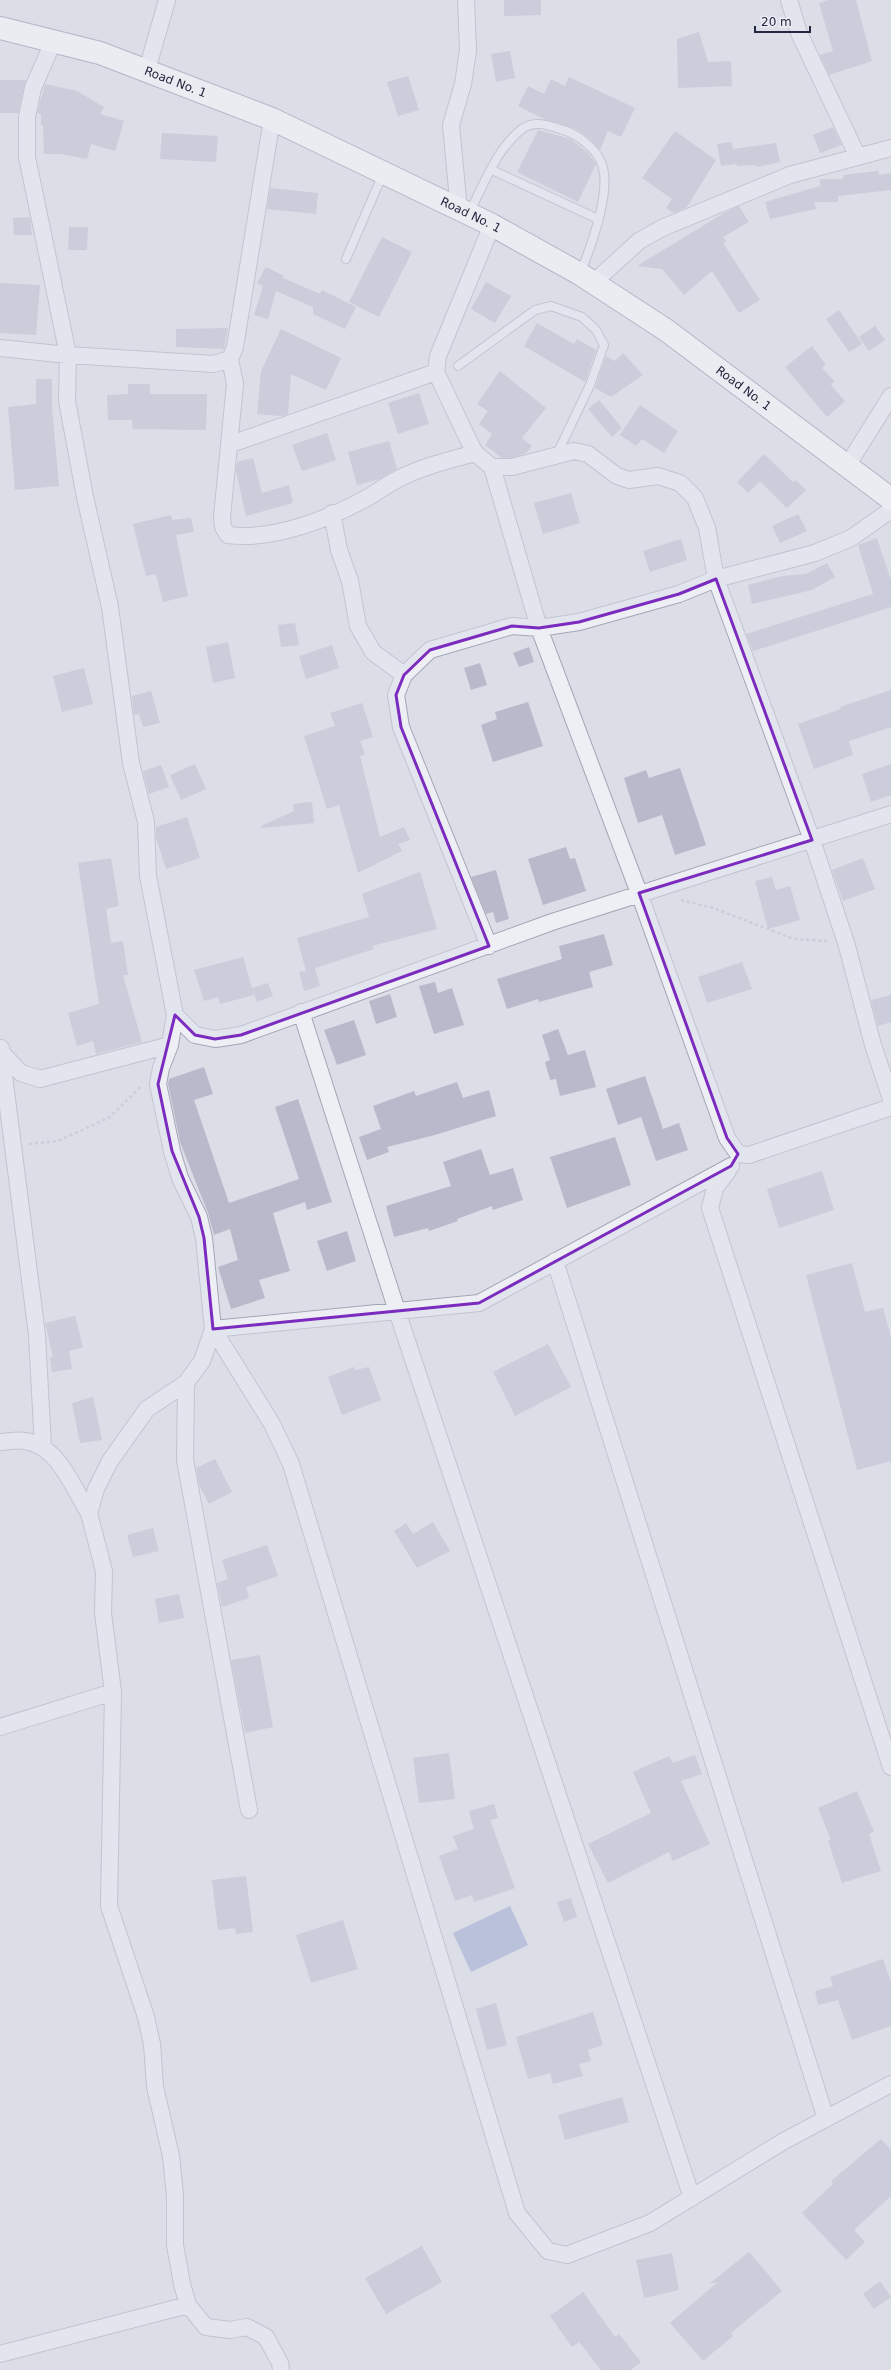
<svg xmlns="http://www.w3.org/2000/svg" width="891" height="2370" font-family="'DejaVu Sans',sans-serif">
<rect width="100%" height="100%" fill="#dbdde7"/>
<path fill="#929fcc" d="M510 1906 528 1945 471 1972 453 1933Z"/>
<path fill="#b8bacb" d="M504 0H541V15L504 16Z
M829 0H856L872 61 829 75 820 55 833 51 819 3Z
M699 32 708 62 731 61 732 86 678 88 677 39Z
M510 51 515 78 496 82 491 54Z
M408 76 419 110 398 116 387 82Z
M569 77 635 108 621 137 608 131 600 150 590 139 576 129 544 119 518 106 528 86 544 94 551 79 565 86Z
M0 80H26L18 113H0Z
M45 84 77 91 104 107 100 114 124 121 115 151 91 144 87 159 60 154H44L43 125H41V114L37 113Z
M833 127 842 145 820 153 813 135Z
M538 130 571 139 588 153 596 164 578 202 517 172Z
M675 131 716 160 687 207 674 213 666 208 672 199 642 178Z
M162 133 218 136 216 162 160 159Z
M732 142 733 149 776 143 780 162 757 167 756 165 737 166V164L721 166 717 144Z
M878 171 879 175 891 173V190L838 196V202H814L816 209 770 219 765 202 820 186V179H843V175Z
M270 188 318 193 316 214 267 209Z
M739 206 749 222 723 237 726 241 723 243 760 300 739 313 712 271 684 295 662 269 637 266 724 213Z
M30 217 32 235H14L13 218Z
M69 227H88L87 250H68Z
M382 237 412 252 379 317 349 302Z
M266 267 284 276 283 278 320 294 322 290 356 307 345 329 313 314V307L276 291 268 319 254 315 263 286 257 283Z
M486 282 511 296 495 323 471 309Z
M0 283 40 285 36 335 0 333Z
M839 310 862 344 849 352 826 319Z
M537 323 574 344 577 339 596 350 585 382 524 346Z
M875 326 885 340 869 351 859 337Z
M228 328 224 349 176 347V329Z
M281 329 341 358 326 390 291 374 288 414 281 416 257 414 261 371Z
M812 346 826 365 822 368 834 381 831 385 845 401 827 417 785 367Z
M623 353 643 375 611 397 595 388 606 356 615 361Z
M500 371 546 408 522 438 532 446 526 453 511 458H502L485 445 492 434 479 424 488 411 477 404Z
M36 379H52V407L59 486 15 490 8 407 36 404Z
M128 384H150V394H207L206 430 133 429 132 420H108L107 395 128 394Z
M419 393 429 424 398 434 388 403Z
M599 400 622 428 612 437 588 409Z
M640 405 678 431 664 453 642 439 636 446 620 435Z
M327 433 336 460 302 471 292 445Z
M389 441 397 469 380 479 357 485 348 452Z
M764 454 793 482 796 480 806 490 787 508 760 481 748 493 737 482Z
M253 458 262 493 289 485 293 503 246 516 236 472 237 462Z
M571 493 580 523 543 534 534 503Z
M798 514 807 531 780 543 772 526Z
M171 515 172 520 191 518 194 532 176 535 188 596 163 602 156 574 146 576 133 524Z
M877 538 891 580V607L753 651 746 634 873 594 858 545Z
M681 539 687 560 650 572 643 551Z
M827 563 835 577 812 590 752 604 748 585 782 576 806 574Z
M295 623 299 645 281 647 278 625Z
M228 642 235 678 213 683 206 647Z
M332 645 339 668 306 679 299 656Z
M529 647 534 662 519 667 513 653Z
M480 663 487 685 471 690 464 668Z
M84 668 93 704 62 712 53 676Z
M891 690V727L849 741 853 755 814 769 798 724 841 709 840 707Z
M151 691 160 723 143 727 139 714 134 715 132 696Z
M528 702 543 746 493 762 481 725 497 719 495 712Z
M362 703 373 737 360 741 365 754 360 756 380 837 404 827 410 840 398 844 402 851 358 873 339 805 327 809 304 736 335 726 330 713Z
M195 764 206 789 181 800 170 775Z
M891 764V795L871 802 862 774Z
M161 765 169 787 149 794 143 771Z
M680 768 706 845 675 855 662 815 638 823 624 778 646 770 649 778Z
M312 802 314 823 262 828 261 826 294 811 293 804Z
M187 817 200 858 166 869 156 838V827Z
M566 847 570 859 575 858 586 891 543 905 528 859Z
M111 858 119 906 106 909 111 943 123 941 128 975H123L142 1042 96 1054 93 1041 77 1046 68 1013 99 1004 78 863Z
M863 858 875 889 843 901 832 870Z
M496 870 509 919 496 923 493 912 486 914 471 877Z
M420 872 437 929 372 946 374 949 315 968 320 986 304 991 299 972 306 971 297 938 369 917 362 894Z
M772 877 776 890 790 886 800 920 768 929 755 881Z
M604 934 613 965 589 972 593 987 539 1002 538 999 507 1009 497 979 562 959 559 946Z
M243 957 254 995 220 1004 218 997 204 1001 194 970Z
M742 962 752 989 707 1003 698 977Z
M435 982 438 993 452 988 464 1025 434 1034 419 986Z
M268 983 273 996 257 1002 252 988Z
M390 994 397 1017 376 1024 369 1001Z
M891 995V1022L878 1026 871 1000Z
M354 1020 366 1055 337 1065 324 1030Z
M558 1029 568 1055 585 1050 596 1087 560 1096 556 1079 550 1080 545 1062 550 1060 542 1035Z
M204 1067 213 1094 194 1100 229 1203 299 1179 275 1107 298 1099 332 1202 307 1210 305 1202 273 1213 290 1271 259 1280 265 1298 231 1309 218 1267 238 1260 230 1229 214 1235 208 1213 180 1142 168 1084 169 1079Z
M645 1076 663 1129 679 1123 688 1150 656 1161 641 1117 618 1125 606 1089Z
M457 1082 463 1098 489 1090 496 1116 435 1135 387 1147 389 1152 367 1160 359 1137 381 1129 373 1106 414 1091 416 1096Z
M615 1137 631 1185 567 1208 550 1157Z
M481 1149 490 1175 513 1168 523 1200 493 1210 492 1206 457 1219 458 1221 429 1231 428 1228 394 1237 386 1206 451 1186 443 1162Z
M822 1171 834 1210 779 1228 767 1189Z
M347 1231 356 1261 327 1271 317 1241Z
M852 1263 865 1312 883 1308 891 1337V1461L857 1470 806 1275Z
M75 1316 83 1347 69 1351 72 1369 52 1372 50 1357H53L45 1323Z
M548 1344 571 1387 515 1416 493 1372Z
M354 1367 355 1370 369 1367 381 1400 342 1415 328 1377Z
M93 1397 102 1440 80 1443 72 1403Z
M215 1459 232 1492 209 1504 199 1485 196 1468Z
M433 1522 450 1551 417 1568 394 1531 406 1523 413 1534Z
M153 1528 159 1551 133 1557 127 1535Z
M267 1545 278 1576 246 1587 249 1598 222 1607 217 1583 228 1579 222 1560Z
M179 1594 184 1618 159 1623 155 1599Z
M260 1655 273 1727 245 1733 231 1660Z
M449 1753 455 1799 419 1803 413 1758Z
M695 1755 702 1774 681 1781 710 1844 673 1861 669 1852 608 1883 588 1844 651 1813 633 1772 669 1756 673 1763Z
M857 1791 874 1832 869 1834 881 1871 842 1883 828 1841 831 1840 818 1808Z
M494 1804 498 1818 490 1820 515 1888 474 1902 472 1895 455 1901 439 1856 458 1849 453 1836 474 1829 469 1811Z
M246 1876 253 1932 236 1934 235 1928 218 1930 212 1880Z
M571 1898 577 1917 564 1922 557 1902Z
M343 1920 358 1969 311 1983 296 1935Z
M883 1959 891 1982V2026L852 2040 838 2000 818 2005 815 1991 833 1986 830 1977Z
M496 2003 507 2045 487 2050 476 2009Z
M593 2012 603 2045 588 2050 591 2061 579 2064 583 2076 553 2084 550 2073 528 2079 516 2037Z
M622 2097 629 2122 565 2140 558 2115Z
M881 2139 891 2150V2196L854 2230 865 2242 846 2260 802 2213 833 2184 831 2181Z
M422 2246 442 2282 386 2314 365 2278Z
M749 2252 782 2291 731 2333 733 2336 703 2361 670 2323 718 2282 709 2284Z
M672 2253 679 2290 644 2298 636 2260Z
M880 2281 891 2297 874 2309 863 2294Z
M583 2292 615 2337 619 2334 641 2362 631 2370H601L579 2342 572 2347 550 2316Z"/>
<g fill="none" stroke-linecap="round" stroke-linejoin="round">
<defs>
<path id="lane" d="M492 170 598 219
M469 213C484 185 496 149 522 129 534 120 547 125 560 129 577 133 599 150 603 168 610 194 591 248 580 273
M346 259 383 174
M458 366 535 310 551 306 582 317 596 330 604 345 590 385 557 454"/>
<path id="street" d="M789 0 799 33 858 157
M53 42 33 88 27 117V157L68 355 67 401 85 497 110 607 131 763 146 822 148 876 175 1015 195 1035 215 1039 241 1035 552 922 891 814
M147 70 167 0
M459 210 451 125 463 84 468 50 466 0
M492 225 438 356 436 372 466 435 475 453 492 467H512L574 451 588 454 617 476 629 480 658 476 680 483 695 498 707 528 716 579 812 840 847 946 873 1045 891 1099
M593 283 639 241 662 228 790 175 891 148
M0 348 68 355 214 364 230 359 235 347 272 119
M230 359 235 384 222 517 223 527 228 535C274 541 332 518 372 495 381 489 390 483 400 478 424 466 450 460 475 453
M231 444 436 372
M847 466 891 396
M492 467 539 628 639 893 727 1138 738 1154
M332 513 339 550 350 581 358 626 373 652 404 675
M489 946 401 727 396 695 404 675 430 650 512 626 539 628 579 622 679 594 716 579 815 553 851 538 891 510
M301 1012 397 1311 692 2198
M175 1015 170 1045 161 1068 158 1084 172 1151 180 1178 199 1217 204 1238 213 1329 202 1361 186 1383 147 1409 110 1461 96 1489 89 1513 104 1571 103 1613 113 1692 109 1906 146 2017 152 2044 155 2087 171 2156 175 2195V2245L182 2284 188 2305 206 2327 230 2330 247 2327 266 2337 280 2363 281 2370
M1 1048V1052L21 1073 40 1079 170 1045
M1 1052 37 1335 43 1447
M738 1154 749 1155 891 1107
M731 1166 479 1303 213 1329 272 1424 291 1464 517 2213 548 2251 567 2255 650 2223 784 2141 891 2084
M728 1171 715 1188 710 1208 891 1767
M555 1261 826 2119
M186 1383 185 1460 249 1810
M0 1442C8 1442 17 1439 25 1441 58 1445 73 1488 89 1513
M0 1727 113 1692
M0 2354 188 2305"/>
<g id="highway">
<path id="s1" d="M0 28 100 53 272 119 492 225 580 274 666 330 891 499"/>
</g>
</defs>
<use href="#lane" stroke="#a4a6b5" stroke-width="10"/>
<use href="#street" stroke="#a4a6b5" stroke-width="18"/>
<use href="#highway" stroke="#81859f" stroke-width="24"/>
<path stroke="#b9bbc6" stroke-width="2.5" stroke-dasharray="3 3" stroke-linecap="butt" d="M681 900 713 908 794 939 827 941
M29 1144 58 1141 110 1117 141 1086"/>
<use href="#lane" stroke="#eeeff5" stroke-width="8"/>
<use href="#street" stroke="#eeeff5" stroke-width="16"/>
<use href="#highway" stroke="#fff" stroke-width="22"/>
</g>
<path d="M0 0H891V2370H0ZM716 579 812 840 639 893 727 1138 738 1154 731 1166 479 1303 213 1329 204 1238 199 1217 172 1151 158 1084 175 1015 195 1035 215 1039 241 1035 489 946 401 727 396 695 404 675 430 650 512 626 539 628 579 622 679 594Z" fill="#dbdde7" fill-opacity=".55" fill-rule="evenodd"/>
<path fill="none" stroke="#7b2cbf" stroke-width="3" stroke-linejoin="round" d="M716 579 812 840 639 893 727 1138 738 1154 731 1166 479 1303 213 1329 204 1238 199 1217 172 1151 158 1084 175 1015 195 1035 215 1039 241 1035 489 946 401 727 396 695 404 675 430 650 512 626 539 628 579 622 679 594Z"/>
<g text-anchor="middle" stroke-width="3" stroke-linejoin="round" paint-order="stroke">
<g font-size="12" fill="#24273f" stroke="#ebecf5">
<text dy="4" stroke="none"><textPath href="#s1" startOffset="184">Road No. 1</textPath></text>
<text dy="4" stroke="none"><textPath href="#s1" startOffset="508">Road No. 1</textPath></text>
<text dy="4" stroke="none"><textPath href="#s1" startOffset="832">Road No. 1</textPath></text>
</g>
</g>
<path d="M755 26v6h55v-6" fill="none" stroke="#24273f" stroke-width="2"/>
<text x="761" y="26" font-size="12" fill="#24273f" stroke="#ebecf5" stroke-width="3" paint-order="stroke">20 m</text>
</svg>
